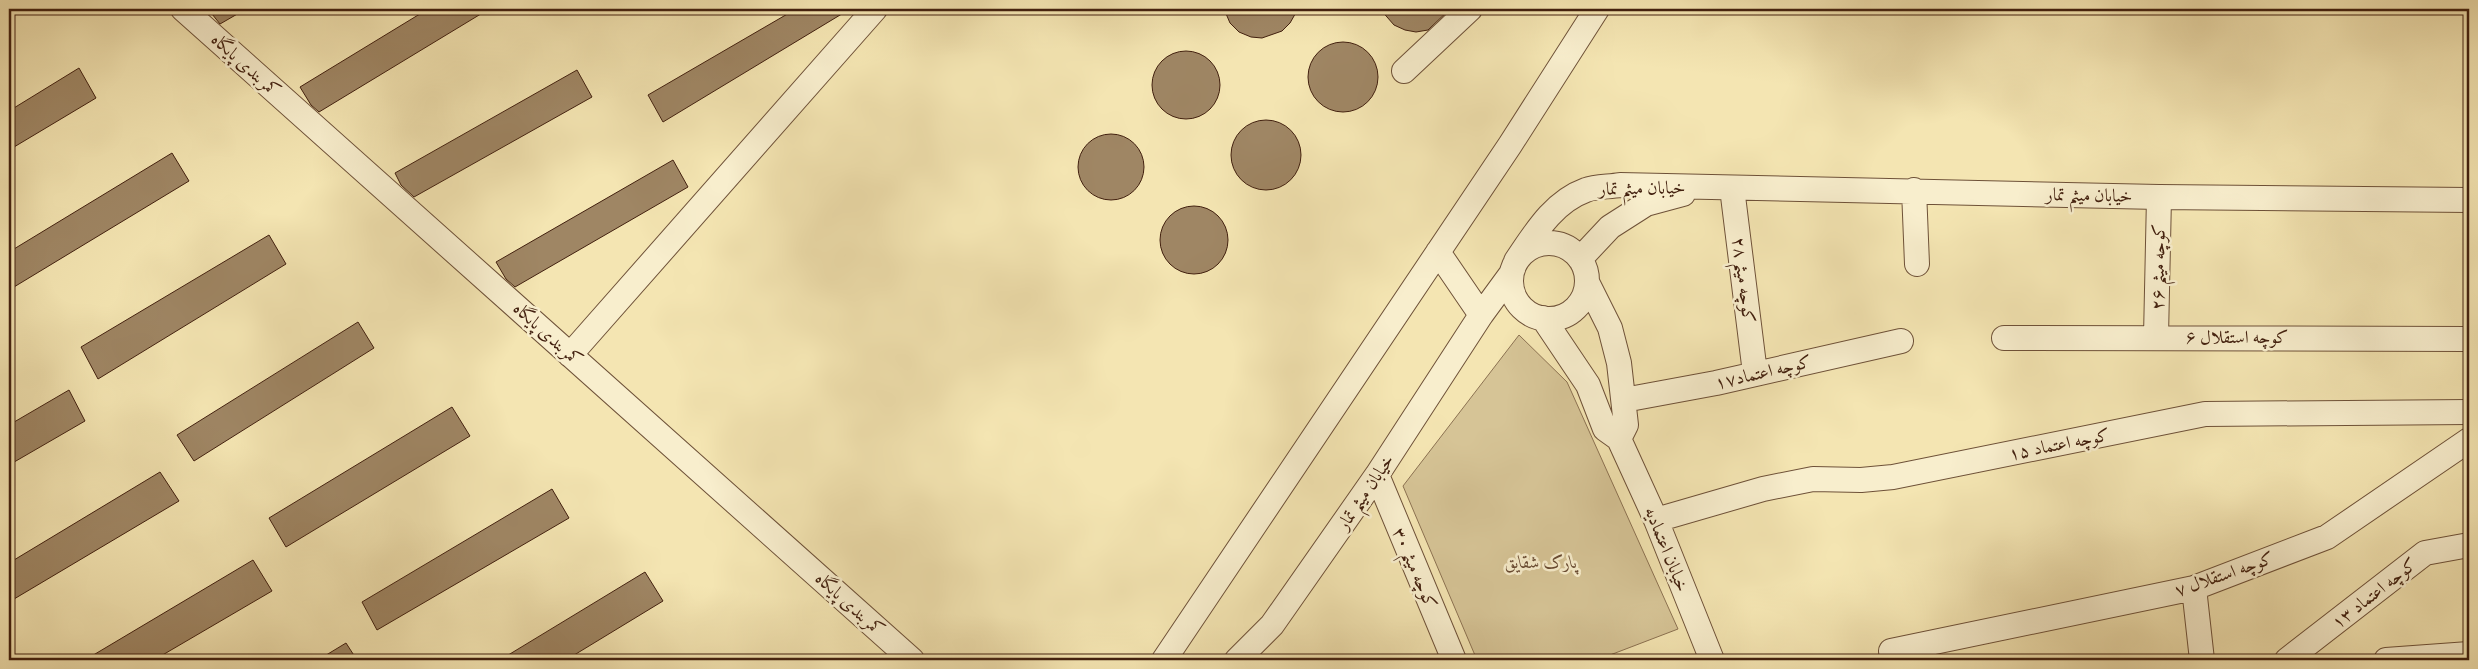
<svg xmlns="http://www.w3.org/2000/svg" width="2478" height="669" font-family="'Gentium Book Plus',Amiri,serif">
<rect width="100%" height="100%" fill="#f4e5b2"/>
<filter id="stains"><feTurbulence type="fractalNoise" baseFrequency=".004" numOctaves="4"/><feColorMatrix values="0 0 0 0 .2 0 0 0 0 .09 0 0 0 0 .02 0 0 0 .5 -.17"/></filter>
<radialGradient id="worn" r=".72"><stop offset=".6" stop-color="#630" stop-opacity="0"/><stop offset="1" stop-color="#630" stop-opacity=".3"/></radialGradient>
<path fill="#d6c496" stroke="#8c7252" d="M1519 335 1567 382 1678 629 1597 660H1477L1403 486Z"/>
<path fill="#9f8664" stroke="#42200f" d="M208 9H246L220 24Z
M428 9H489L319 112 311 105 300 87Z
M796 9H850L663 122 648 95Z
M1224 9H1298L1290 23 1282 31 1262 38 1251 37 1239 32 1230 23Z
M1380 9H1450L1428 30 1416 32 1405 30 1394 25Z
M1308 77a35 35 0 1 1 70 0a35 35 0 1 1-70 0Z
M1152 85a34 34 0 1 1 68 0a34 34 0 1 1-68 0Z
M79 68 96 98 9 150V111Z
M577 70 592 97 414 197 401 185 395 173Z
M1231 155a35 35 0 1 1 70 0a35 35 0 1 1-70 0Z
M1078 167a33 33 0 1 1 66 0a33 33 0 1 1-66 0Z
M172 153 189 181 9 290V252Z
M673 160 688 187 515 287 506 279 496 262Z
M1160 240a34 34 0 1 1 68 0a34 34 0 1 1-68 0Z
M269 235 286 264 98 379 81 347Z
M358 322 374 348 194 461 177 435Z
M69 390 85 421 9 465V425Z
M452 407 470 436 286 547 269 518Z
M160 472 179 501 9 602V563Z
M552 489 569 518 377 630 362 602Z
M253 560 272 591 154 660H85Z
M645 572 663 601 566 660H500Z
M346 643 357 660H318Z"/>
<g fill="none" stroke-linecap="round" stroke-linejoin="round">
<defs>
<path id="minor" d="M183 9 912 660
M1404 71 1470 9
M1732 188 1755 373
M1914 190 1917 264
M1511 281a38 38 0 1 1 76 0a38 38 0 1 1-76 0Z
M1438 252 1481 315
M1580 259 1610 227 1646 204 1683 194
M1516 261C1535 233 1553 202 1586 190 1596 186 1609 187 1620 185L2159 197 2469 200
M1587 282 1610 328 1619 363 1626 425 1619 439
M1543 318 1588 385 1605 429 1619 439 1656 520 1712 660
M2156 337 2159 197
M2004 338 2469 339
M570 355 875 9
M1624 400 1716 383 1901 341
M1377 475 1454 660
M1656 520 1763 489 1813 479 1861 480 1893 477 2205 414 2469 412
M2194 588 2202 660
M1891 651 2194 588 2327 537 2469 440
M1164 660 1510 145 1597 9
M1237 660 1272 625 1377 475 1481 315 1511 274
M2287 660 2425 553 2469 545
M2386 660 2469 654"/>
</defs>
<use href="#minor" stroke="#6e5138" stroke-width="26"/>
<use href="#minor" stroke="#f8eecd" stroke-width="24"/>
</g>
<g text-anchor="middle" stroke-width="5" stroke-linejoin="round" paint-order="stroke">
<g font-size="18" fill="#42200f" stroke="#f8eecd">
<text transform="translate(246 65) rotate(42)" y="6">کمربندی پایگاه</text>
<text transform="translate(1642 188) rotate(-1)" y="6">خیابان میثم تمار</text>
<text transform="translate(2089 195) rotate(1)" y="6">خیابان میثم تمار</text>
<text transform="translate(2158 267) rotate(-89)" y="6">کوچه میثم ۲۶</text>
<text transform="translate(1744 280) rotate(83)" y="6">کوچه میثم ۲۸</text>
<text transform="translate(548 334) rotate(42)" y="6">کمربندی پایگاه</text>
<text x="2237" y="343">کوچه استقلال ۶</text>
<text transform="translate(1763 372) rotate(-13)" y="6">کوچه اعتماد۱۷</text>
<text transform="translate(2059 444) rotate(-11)" y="6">کوچه اعتماد ۱۵</text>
<text transform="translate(1365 492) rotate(-56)" y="6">خیابان میثم تمار</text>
<text transform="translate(1667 549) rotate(68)" y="6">خیابان اعتمادیه</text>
<text transform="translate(1415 568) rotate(67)" y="6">کوچه میثم ۳۰</text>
<text transform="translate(2224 574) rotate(-19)" y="6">کوچه استقلال ۷</text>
<text transform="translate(2374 593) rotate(-38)" y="6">کوچه اعتماد ۱۳</text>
<text transform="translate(850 604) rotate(42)" y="6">کمربندی پایگاه</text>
</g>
<g font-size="18" font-style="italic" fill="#674931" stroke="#f8eecd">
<text x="1541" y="568">پارک شقایق</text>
</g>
</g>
<rect width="2478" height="669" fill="none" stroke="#f4e5b2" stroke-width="30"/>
<rect x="10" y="10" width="2458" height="649" fill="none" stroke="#42200f" stroke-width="2.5"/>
<rect x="15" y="15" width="2448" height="639" fill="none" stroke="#42200f"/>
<rect width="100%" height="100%" filter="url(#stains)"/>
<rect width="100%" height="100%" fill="url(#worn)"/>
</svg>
